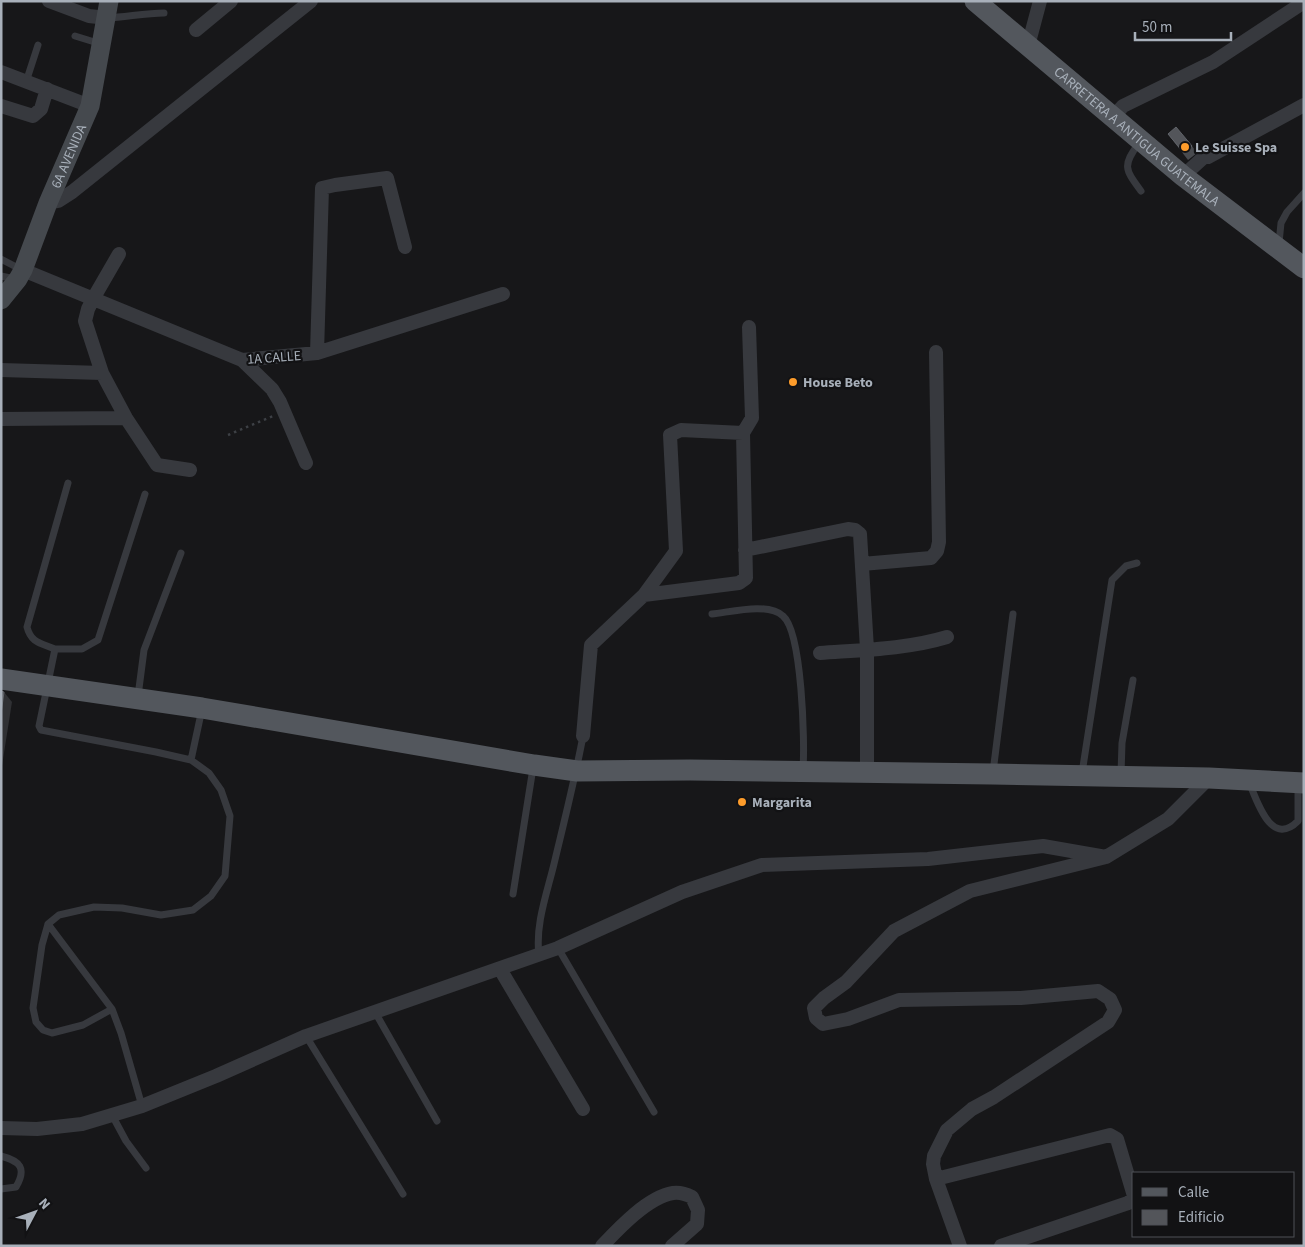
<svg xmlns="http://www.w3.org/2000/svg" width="1305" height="1247" font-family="'Source Sans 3',sans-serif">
<rect width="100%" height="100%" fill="#171719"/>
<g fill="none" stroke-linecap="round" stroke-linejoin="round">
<path stroke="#3d4045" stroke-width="2.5" stroke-dasharray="2.5 4" stroke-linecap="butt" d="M228 435 273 416"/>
<path stroke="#37393e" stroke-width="7" d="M107 18C127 17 145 13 164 13
M75 36 101 44
M26 82 38 45
M1139 143C1122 166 1125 169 1141 191
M1279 243 1281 223 1287 212 1304 193
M1 259 22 270
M1 276 15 279
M712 614C731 612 768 602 783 616 802 632 805 742 803 769
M55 649C41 643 31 643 27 627L68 483
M138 696 144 650 181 553
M191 760 202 709
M993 772 1013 614
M1082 773 1112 580 1126 566 1137 563
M1121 774 1122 743 1133 680
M1249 782C1257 801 1271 848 1298 821V786
M513 894 533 768
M48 924 112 1009
M558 948 654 1112
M539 955C535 925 547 893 554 864 564 822 575 779 583 736
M375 1012 437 1121
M306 1036 403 1194
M142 1106 121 1033 112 1009 83 1025 52 1033 43 1030 36 1022 33 1008 42 945 48 924 59 915 94 907 122 908 161 915 193 910 211 896 225 876 230 816 221 790 209 773 191 760 156 752 41 730 39 726 55 649H82L98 640 145 494
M112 1115 126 1141 146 1168
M1 1156C20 1161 27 1168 16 1187L1 1189"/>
<path stroke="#37393e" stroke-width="14" d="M49 1 89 16 107 18
M196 30 231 1
M1028 46 1040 1
M1 72 90 106
M1 106 33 116 41 109 47 89
M1113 117 1123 106 1213 62 1304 2
M1183 176 1204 157H1208L1304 105
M48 203 58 201 72 192 311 1
M119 254 93 299 88 309 85 321 102 373 126 418 157 465 190 470
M23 270 242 360 317 353 503 294
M317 353 322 188 335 185 387 178 405 247
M242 360 272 389 280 402 306 463
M1 370 102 373
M1 419 126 418
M745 550 848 529 855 530 860 534 867 649V773
M862 564 931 558 937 551 939 542 936 352
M644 595 739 583 746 578 743 433 752 418 749 327
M820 653C861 650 908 649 947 637
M583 736 591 645 644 595 676 551 670 435 681 430 743 433
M500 969 583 1109
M1 1128 37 1129 82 1124 142 1106 216 1076 306 1036 558 948 682 892 762 865 928 859 1043 846 1106 857
M936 1179 1110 1135 1117 1139 1134 1196
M602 1246C619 1228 648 1197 673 1193 680 1192 686 1194 692 1197L698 1210 697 1224 672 1246
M960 1246 936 1179 933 1164 934 1156 947 1130 972 1109 994 1097 1108 1022 1115 1010 1110 999 1098 991 1021 998 899 1000 848 1019 823 1024 816 1018 814 1008 824 998 846 982 894 931 970 891 1106 857 1168 819 1209 778
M1001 1246 1128 1203 1134 1198"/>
<path stroke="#45494e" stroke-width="19" id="s1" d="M1 300 18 279 23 270 48 203 90 106 109 1"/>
<g stroke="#53575d" stroke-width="21">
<path id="s2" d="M975 1 1183 176 1304 268"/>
<path d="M1 679 202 708 534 765 577 771 690 770 992 774 1209 778 1304 783"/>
</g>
</g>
<path fill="#484a4e" d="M1168 134 1192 146 1197 153 1188 160Z"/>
<path fill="#303134" d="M4 692 12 702 1 772V714Z"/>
<path fill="#53555a" stroke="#606369" d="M1176 127 1192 146 1184 153 1168 134Z
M1 691 4 692 1 714Z"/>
<g fill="#fd9c2b" stroke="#121214" stroke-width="2">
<circle cx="1185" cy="147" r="5"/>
<circle cx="793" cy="382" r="5"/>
<circle cx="742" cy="802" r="5"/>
</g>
<g text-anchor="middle" stroke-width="4.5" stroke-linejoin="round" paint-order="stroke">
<g font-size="14" fill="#a8b0ba" stroke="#121214">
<text dy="5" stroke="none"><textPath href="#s2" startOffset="211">CARRETERA A ANTIGUA GUATEMALA</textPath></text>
<text dy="5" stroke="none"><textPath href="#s1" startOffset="160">6A AVENIDA</textPath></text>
<text transform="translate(274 357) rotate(-4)" y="5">1A CALLE</text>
</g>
<g font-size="14" font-weight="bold" fill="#a8b0ba" stroke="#121214" text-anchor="start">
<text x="1195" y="152">Le Suisse Spa</text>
<text x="803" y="387">House Beto</text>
<text x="752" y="807">Margarita</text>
</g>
</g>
<rect width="1305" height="1247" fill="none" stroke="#a8b0ba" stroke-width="5"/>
<rect x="1132" y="1172" width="162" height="65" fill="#121214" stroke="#4e5156"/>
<rect x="1142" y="1188" width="25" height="8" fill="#53575d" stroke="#4e5156"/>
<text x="1178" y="1197" font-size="15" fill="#a8b0ba">Calle</text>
<rect x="1142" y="1210" width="25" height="15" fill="#53555a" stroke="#4e5156"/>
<text x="1178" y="1222" font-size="15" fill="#a8b0ba">Edificio</text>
<g transform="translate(35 1212) rotate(49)" stroke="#121214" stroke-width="4" paint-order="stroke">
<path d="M0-4L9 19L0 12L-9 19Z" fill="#a8b0ba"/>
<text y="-8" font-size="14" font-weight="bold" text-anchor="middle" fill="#a8b0ba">N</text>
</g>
<path d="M1135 32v8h96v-8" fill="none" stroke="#a8b0ba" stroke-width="2.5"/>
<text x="1142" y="32" font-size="15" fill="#a8b0ba" stroke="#121214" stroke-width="4" paint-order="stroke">50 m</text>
</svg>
